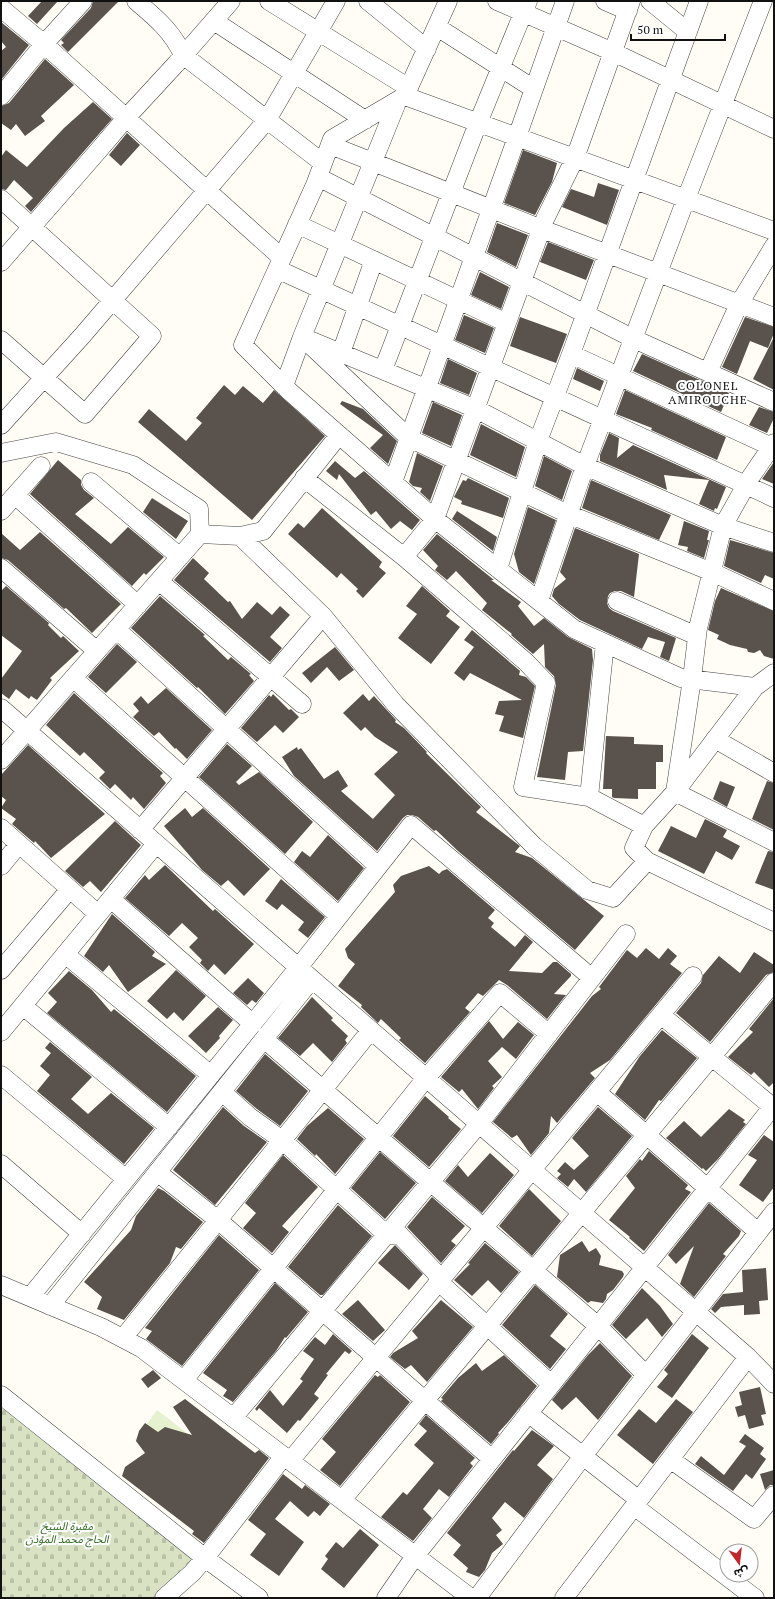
<svg xmlns="http://www.w3.org/2000/svg" width="775" height="1599" font-family="'PT Serif','Noto Sans Arabic',serif">
<defs>
<pattern id="cemetery-stones" width="16" height="16" patternUnits="userSpaceOnUse"><rect width="16" height="16" fill="#d9e3c4"/><path d="M2 7V4a2 2 0 0 1 4 0v3zM10 15v-3a2 2 0 0 1 4 0v3z" fill="#b9c2a7"/></pattern>
</defs>
<rect width="100%" height="100%" fill="#fffdf5"/>
<path fill="url(#cemetery-stones)" d="M1 1395 205 1558 163 1598H1Z"/>
<path fill="#e6f2cf" d="M157 1410 209 1450 186 1480 135 1440Z"/>
<path fill="#5a524d" d="M42 1H58L37 24 28 16Z
M93 1H119L68 52 61 45 64 43 61 40 91 8Z
M1 22 29 45 1 80V51L6 47 1 41Z
M45 59 74 85 41 116 45 121 25 136 16 124 11 130 1 123V106L9 103Z
M93 102 112 119 31 212 25 206 33 198 14 180 6 190 1 189V157L6 150 27 167 64 128Z
M127 133 140 145 121 166 109 155Z
M523 150 557 163 552 182 535 215 504 203Z
M598 183 619 190 607 225 562 207 571 189 594 197Z
M497 223 528 235 516 267 487 252Z
M548 242 594 260 586 280 540 262Z
M480 272 509 287 501 309 471 295Z
M464 315 494 328 485 353 455 340Z
M520 317 567 334 556 363 510 346Z
M745 317 774 327V333L768 348 750 341 737 374 722 367Z
M774 337V390L753 379Z
M642 354 729 393 721 412 633 371Z
M448 359 477 373 469 395 440 383Z
M577 368 604 381 600 391 573 379Z
M224 385 235 395 243 386 263 403 274 390 325 436 252 520 138 422 149 409 186 441 202 423 196 418Z
M625 390 726 437 717 460 651 430 652 428 616 414Z
M342 401 363 409 397 441 388 464 370 448 383 435 340 404Z
M433 402 462 415 451 446 422 433Z
M759 407 774 412V418L767 433 749 425Z
M481 424 525 447 516 477 470 455Z
M609 433 619 438 617 458 633 445 726 487 717 509 715 508 714 511 699 504 709 480 664 475 667 490 600 461V455Z
M417 453 443 466 430 501 420 492 422 488 413 486 409 482Z
M544 456 572 471 562 500 535 486Z
M58 460 81 480V485L84 490 94 498 75 514 111 544 128 527 164 557 146 575 144 573 132 586 30 494Z
M335 461 355 478 364 471 420 520 412 530 400 521 391 529 376 511 371 515 339 474 337 480 326 471Z
M774 462V484L762 479Z
M468 478 509 498 503 518 461 504 462 501 454 497 463 480 466 481Z
M591 480 671 515 659 540 582 508Z
M152 498 188 521 176 539 143 512Z
M528 507 556 520 534 584 519 572 514 554Z
M322 508 382 562 379 567 386 573 363 598 356 591 358 589 341 573 337 578 288 534 298 523 304 528Z
M457 511 497 537 493 551 452 519Z
M684 521 709 531 707 540H709L704 558 687 551 688 547 678 545Z
M575 528 639 554 634 597 621 591H615L610 593 608 596 607 603 609 608 613 611 676 638 669 661 660 657 665 642 648 637 642 649 580 620 559 604 552 596 554 589 566 579 560 572Z
M40 532 121 604 92 633 66 608 64 609 8 560 1 558V533L20 550Z
M437 534 494 580H491L521 602 518 606 534 626 544 618 568 637 592 649 593 660 583 751 568 752 565 780 537 777 556 685 554 676 545 667 544 644 533 654 511 635 512 634 482 610 487 603 456 571 447 580 435 570 438 566 423 550Z
M730 540 774 553V579L765 575 761 583 724 566Z
M193 558 209 573 204 579 228 602 230 601 242 619 257 602 272 615 280 606 290 615 270 637 282 648 270 662 174 580Z
M6 586 49 623 48 625 61 638 63 636 79 651 50 678 52 680 37 700 31 696 29 699 16 689 9 699 1 693V679L22 651 1 635V591Z
M422 586 450 611 446 616 460 627 431 664 398 638 417 614 406 606Z
M721 588 774 611V659L764 656 760 650 754 653 748 652 747 649 730 645 717 639 719 635 708 630 715 601Z
M160 596 205 635 203 636 228 660 231 657 251 674 249 675 254 681 225 714 198 687 197 688 131 628Z
M472 630 519 670 520 671 519 675 526 677 535 686 523 738 499 731 504 716 495 714 499 701 522 700 470 673 464 681 454 673 474 647 464 640Z
M117 644 137 662 106 693 88 677Z
M335 647 354 670 339 681 327 667 311 683 302 673Z
M166 688 212 730 187 759 176 748 175 749 159 732 154 736 133 717 139 711 133 704 141 696 148 704Z
M74 693 163 773 160 776 166 783 144 809 133 797 131 800 115 784 110 789 99 778 105 772 84 752 80 756 46 725Z
M273 694 289 710 291 709 299 717 283 733 275 725 257 742 241 728 269 695 271 697Z
M363 694 369 701 374 696 396 720 395 722 404 728 427 752 426 753 481 807 476 812 520 846 515 852 532 858 604 916 575 950 458 851 436 830 434 831 418 817 412 815H407L403 818 377 851 294 776 282 757 297 747 298 750 301 748 324 779 338 770 348 786 341 791 373 819 395 795 374 774 398 752 375 737 365 727 361 731 343 713Z
M606 736 634 737V744L663 745V762H656V789H638V799L614 798 612 797V789H603Z
M227 744 252 766 236 782 239 785 259 772 313 822 285 854 199 777Z
M28 745 105 814 51 858 35 841 34 843 12 824 16 819 1 808 6 800 1 796V775Z
M720 781 735 787 727 807 713 799Z
M767 781 774 783V830L752 819Z
M185 808 192 817 203 808 270 869 244 896 228 880 221 886 202 870 164 826Z
M705 819 727 830 723 837 740 846 732 860 716 851 704 874 658 851 671 826 696 838Z
M115 821 141 845 101 892 90 881 83 887 65 871Z
M328 835 364 868 338 901 294 862 302 851 310 857Z
M768 851 774 852V890L755 883Z
M165 865 213 911 215 909 254 944 225 975 214 964 208 971 200 963 202 960 189 947 198 938 182 923 169 936 125 898 145 875 149 880Z
M429 866 439 874 442 871 447 869 495 910 488 918 494 923 491 927 515 947 525 935 533 942 509 971 542 973 553 962H557L571 974V976L554 994 566 995 547 1019 507 985 499 980 483 996 478 993 465 1008 470 1012 425 1063 399 1040 401 1038 381 1019 378 1023 361 1007 362 1005 338 986 355 964 348 958 345 949 395 892 393 885 401 876Z
M281 879 325 917 308 938 298 930 304 922 282 904 277 910 265 901Z
M112 914 155 952 152 956 166 964 128 992 109 965 103 972 84 956Z
M646 948 659 959 668 948 677 956 670 964 682 973 610 1060 590 1073 595 1078 557 1123 551 1116 549 1133 531 1155 517 1135 512 1138 493 1122 592 996 601 989 599 987 627 950 637 958Z
M754 952 774 965V972L766 975 710 1042 676 1013 701 983 703 975 719 956 740 973Z
M176 970 206 996 183 1021 174 1012 167 1019 147 1001Z
M69 971 92 990 111 1012 114 1009 196 1076 167 1112 47 1013 57 1002 48 993Z
M248 978 264 993 256 1003 252 1000 247 1005 233 993Z
M312 997 333 1018 331 1020 348 1036 345 1040 347 1043 332 1062 313 1043 300 1056 278 1038Z
M774 998V1082L769 1087 754 1072 751 1075 728 1057 753 1032 749 1029Z
M218 1007 233 1020 219 1036 220 1038 206 1053 188 1036Z
M489 1021 503 1039 518 1022 534 1035 516 1059 502 1047 488 1061 502 1077 492 1086 494 1088 478 1109 462 1089 459 1092 441 1077Z
M662 1030 697 1058 661 1101 659 1100 645 1120 615 1094 640 1056Z
M50 1042 92 1077 71 1099 79 1106 88 1114 111 1093 154 1128 124 1164 37 1091 50 1075 40 1066 51 1053 45 1048Z
M265 1054 308 1091 280 1126 257 1109 236 1091Z
M425 1096 449 1117 448 1118 461 1129 429 1167 393 1136Z
M223 1107 244 1126 267 1142 215 1205 173 1170Z
M598 1107 632 1136 586 1192 574 1179 568 1187 557 1178 561 1174 557 1171 565 1162 574 1170 589 1156 572 1138Z
M328 1108 364 1139 335 1174 316 1154 315 1156 297 1139 307 1126Z
M729 1109 745 1120 743 1122 746 1124 718 1159 706 1171 703 1168 702 1169 666 1138 684 1121 701 1137Z
M764 1135 774 1142V1187L763 1202 739 1185 757 1160 748 1155Z
M649 1151 688 1185 685 1189 691 1192 644 1251 629 1238 630 1237 609 1220 635 1188 626 1176 640 1159 642 1161Z
M380 1152 416 1183 385 1219 351 1188Z
M490 1153 514 1175 482 1213 445 1181 458 1165 468 1177Z
M283 1155 318 1187 282 1226 289 1232 272 1253 243 1228 256 1213 245 1203Z
M158 1188 164 1191 203 1222 181 1249 176 1247 170 1263 124 1320 97 1309 102 1297 84 1282 131 1230 136 1216Z
M529 1189 561 1221 532 1256 499 1226Z
M432 1197 465 1226 451 1241 456 1245 441 1263 407 1227Z
M709 1203 741 1231 739 1236 723 1254 726 1256 694 1297 680 1284 694 1246 676 1264 668 1255Z
M338 1205 372 1236 323 1295H320L288 1267Z
M219 1235 259 1270 182 1366 146 1339 152 1331 145 1328Z
M582 1241 589 1252 596 1248 601 1256 599 1265 622 1271 624 1274 623 1277 613 1290 607 1294 606 1299 603 1303 591 1301 588 1303 557 1277 560 1255Z
M485 1243 519 1272 501 1293 488 1280 472 1296 454 1280 470 1264 468 1263Z
M395 1245 423 1274 409 1290 378 1263Z
M766 1268 768 1300 759 1301 760 1314 744 1315V1305L721 1307 715 1313 711 1309 723 1294 743 1292 742 1270Z
M275 1283 308 1312 286 1338 285 1337 276 1351 233 1402 223 1396 227 1390 203 1373Z
M535 1285 568 1314 550 1336 566 1349 550 1369 502 1325Z
M642 1288 660 1306 673 1324 662 1337 647 1318 626 1339 612 1325Z
M358 1300 385 1330 373 1341 342 1314Z
M441 1300 473 1327 427 1382 411 1365 405 1369 390 1357 393 1353 418 1338 412 1331Z
M333 1334 352 1351 349 1354 345 1351 326 1374 328 1375 314 1394 319 1398 300 1421 298 1420 287 1433 259 1408 257 1411 255 1409 270 1390 283 1406 303 1381 300 1379 314 1359 303 1351 315 1337 325 1345Z
M692 1334 709 1348 672 1398 657 1387 668 1374 664 1370Z
M600 1343 632 1376 598 1420 576 1397 562 1410 552 1400 588 1355Z
M504 1355 537 1386 509 1421 498 1433 499 1434 491 1444 441 1401 443 1399 441 1398 458 1378 476 1363 482 1371Z
M153 1370 161 1378 148 1388 141 1379Z
M375 1375 378 1377 380 1375 410 1402 340 1486 320 1470 336 1452 322 1439Z
M760 1387 766 1414 761 1415 764 1425 749 1429 745 1415 738 1417 735 1407 742 1405 739 1392Z
M185 1399 255 1453 259 1450 269 1458 204 1543 192 1534 194 1531 122 1476 125 1467 145 1453 136 1441 139 1431 145 1423 158 1432 165 1427 192 1435 173 1407Z
M676 1399 693 1412 653 1464 617 1435 639 1409 656 1423Z
M426 1415 475 1458 470 1463 473 1466 449 1497 439 1489 423 1509 432 1518 413 1541 381 1517 403 1492 407 1495 434 1463 414 1445 427 1431 419 1424Z
M532 1430 554 1446 537 1465 553 1479 524 1518 505 1502 492 1518 502 1530 496 1535 503 1544 492 1553 485 1570 479 1577 466 1572 468 1568 453 1555 461 1545 447 1533 513 1450 514 1451Z
M745 1434 764 1448 760 1454 766 1459 752 1479 746 1474 733 1491 695 1464 701 1456 724 1475 746 1446 739 1442Z
M774 1470V1485H770L765 1490 760 1474Z
M283 1474 302 1489 305 1485 330 1504 320 1516 314 1511 308 1517 290 1501 275 1519 304 1542 279 1576 250 1555 266 1534 248 1520Z
M360 1529 379 1545 344 1588 321 1569 328 1559 325 1556 336 1542 343 1548Z"/>
<g fill="none" stroke-linecap="round" stroke-linejoin="round">
<defs>
<path id="minor" d="M136 1C156 18 172 31 183 55L323 163
M269 1 409 88
M368 1 427 49
M448 1 405 96 332 139 315 185 243 345 289 391 435 519 574 629 681 678 755 687 774 673
M497 1 613 52 774 129
M605 1 628 11
M650 1 688 32
M1 8 44 44 282 258
M214 21 365 120
M437 27 534 89
M1 96 44 44 83 1
M405 96 774 231
M330 145 542 229 774 317
M318 177 634 339 774 402
M1 199 152 336 85 414 1 340
M297 224 507 323
M1 262 98 151 126 118 175 65 231 1
M277 269 774 498
M302 337 409 438 568 514 712 572 774 601
M312 341 476 409 585 466 723 526 774 543
M341 353 374 260
M571 354 774 448
M383 370 478 123 528 1
M708 372 739 304 774 246
M284 386 302 337 398 100
M1 425 82 336 267 120 336 1
M774 443 750 478 723 526 698 628 692 679 675 792 774 842
M1 453 56 442 133 465 199 509 200 534 240 536 323 616 396 705 534 846 587 890 613 898 647 861 634 848 644 826 589 797 523 787 546 683 526 662 404 557 435 519 545 219 575 158 631 1
M304 478 404 557
M91 482 180 557
M393 482 517 137 565 1
M16 496 138 605
M1 511 41 466
M240 536 263 531 339 435
M1 568 97 651
M498 569 538 441 571 354 699 1
M159 581 302 704
M539 601 585 466 686 199 763 1
M617 601 697 636
M116 629 378 866
M73 678 339 916
M1 708 260 934 748 1357 774 1384
M715 739 774 773
M1 760 200 534
M589 797 605 643
M644 826 675 792 755 687
M1 828 98 914
M140 830 323 616
M647 861 774 922
M1 866 19 844
M111 899 253 1024
M65 954 211 1075
M1 970 70 889
M23 1006 169 1127
M661 1015 774 1108
M1 1032 156 844
M264 1039 598 1326 646 1375
M1 1075 126 1179
M222 1092 250 1117 282 1140 386 1234 393 1235 396 1231 436 1273 439 1282 551 1384
M597 1092 758 1232
M1 1164 82 1234
M157 1172 218 1220 492 1459
M1 1285 101 1327 141 1348 471 1598
M30 1297 298 968 411 825 592 978
M50 1306 312 979
M123 1338 371 1030
M184 1380 426 1078 500 993 549 1034
M1 1395 205 1558 259 1598
M528 1413 639 1500
M233 1418 479 1124 626 934
M670 1459 754 1519 774 1495
M290 1461 693 976
M342 1500 774 982
M634 1506 755 1598
M164 1598 192 1573 205 1558 284 1456
M386 1598 415 1556 774 1105
M477 1598 583 1456 774 1212
M564 1598 748 1357"/>
</defs>
<use href="#minor" stroke="#444" stroke-width="19"/>
<use href="#minor" stroke="#fff" stroke-width="18"/>
</g>
<g text-anchor="middle" stroke-width="4" stroke-linejoin="round" paint-order="stroke">
<g font-size="11" font-style="italic" fill="#2f6b1f" stroke="#fff">
<text x="67" y="1530">مقبرة الشيخ<tspan x="67" dy="13">الحاج محمد المؤذن</tspan></text>
</g>
<g font-size="12" letter-spacing="1" fill="#111" stroke="#fff">
<text x="708" y="390">COLONEL<tspan x="708" dy="14">AMIROUCHE</tspan></text>
</g>
</g>
<rect width="775" height="1599" fill="none" stroke="#111111" stroke-width="4"/>
<g transform="translate(739 1563) rotate(165)"><circle r="19" fill="#ffffff" stroke="#a0a0a0"/>
<path d="M0-3L7 15L0 10L-7 15Z" fill="#c4262e"/>
<text y="-6" font-size="11" font-weight="bold" text-anchor="middle" fill="#111111">ش</text>
</g>
<path d="M631 34v6h94v-6" fill="none" stroke="#111111" stroke-width="2"/>
<text x="637" y="34" font-size="12" fill="#111111" stroke="#ffffff" stroke-width="3" paint-order="stroke">50 m</text>
</svg>
